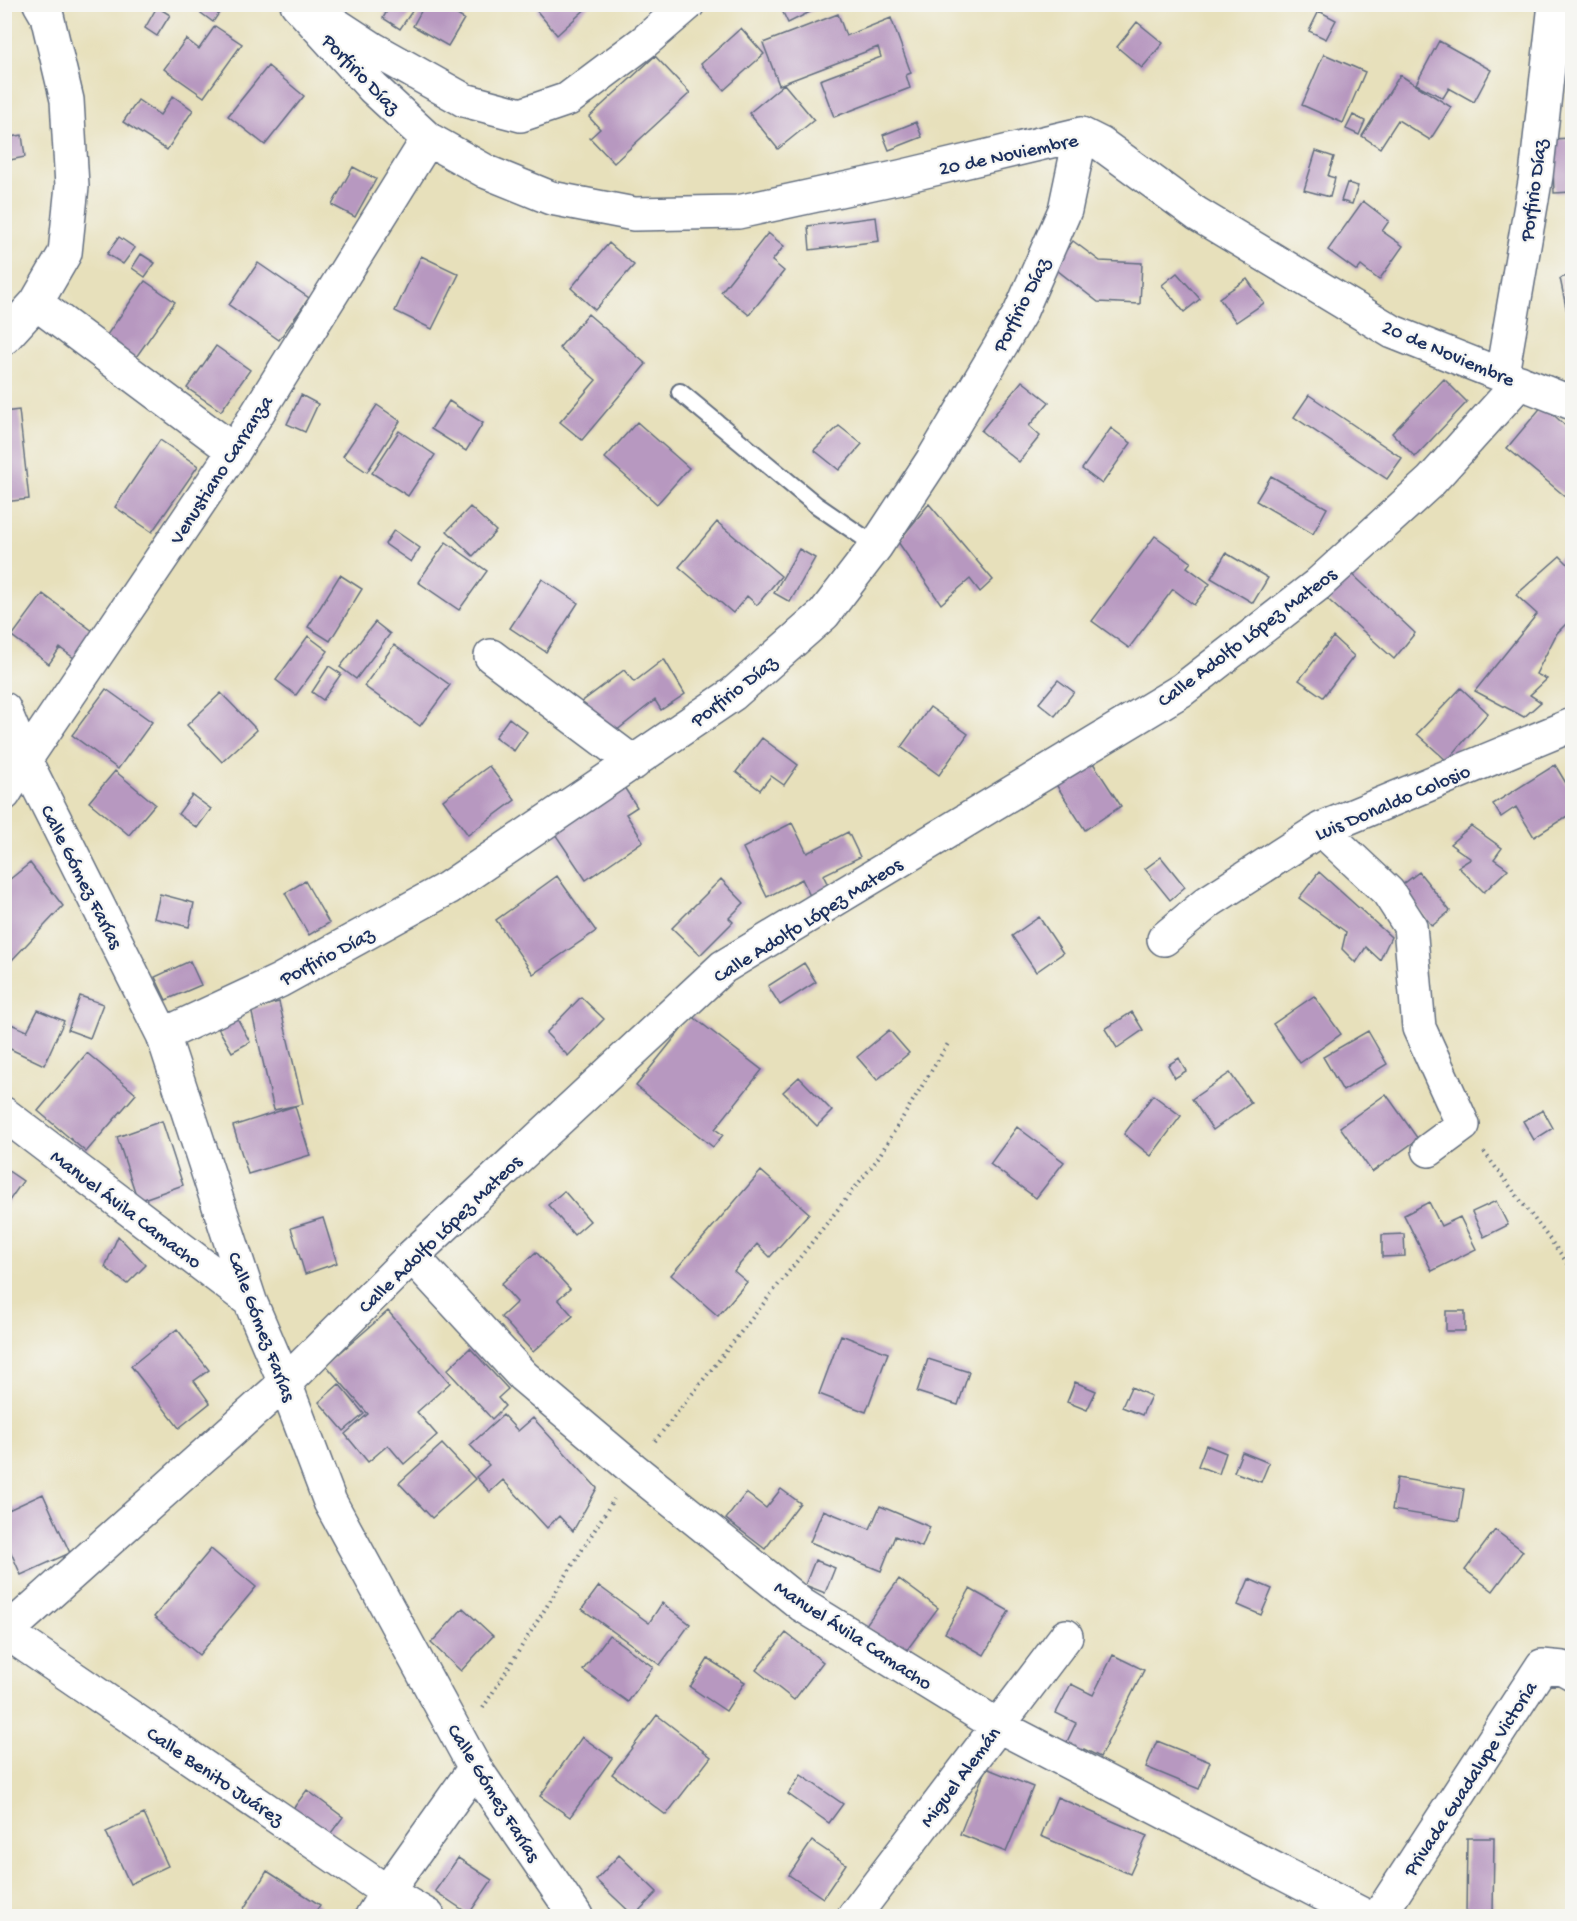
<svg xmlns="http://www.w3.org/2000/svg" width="1577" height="1921" font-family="'Gochi Hand',sans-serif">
<rect width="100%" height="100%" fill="#f6f6f2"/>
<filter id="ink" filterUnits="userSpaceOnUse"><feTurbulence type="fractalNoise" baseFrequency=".0167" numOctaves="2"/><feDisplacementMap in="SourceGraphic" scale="12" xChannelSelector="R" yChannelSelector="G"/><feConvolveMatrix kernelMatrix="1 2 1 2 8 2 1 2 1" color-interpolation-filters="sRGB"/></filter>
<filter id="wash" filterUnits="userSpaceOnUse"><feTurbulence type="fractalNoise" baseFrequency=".008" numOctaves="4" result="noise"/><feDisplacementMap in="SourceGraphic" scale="24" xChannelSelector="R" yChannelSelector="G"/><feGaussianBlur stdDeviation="1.35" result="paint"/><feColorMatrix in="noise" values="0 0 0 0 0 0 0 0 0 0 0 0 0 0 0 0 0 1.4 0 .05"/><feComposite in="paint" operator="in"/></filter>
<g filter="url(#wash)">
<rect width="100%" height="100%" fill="#e7e0bb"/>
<g id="blocks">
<path fill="#b798c0" d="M189 4H225L213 22Z
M373 4H417L400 29 383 18 386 13Z
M425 4H439L464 19 448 46 413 26Z
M542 4H591L557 35 536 10Z
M779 4H826L788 23Z
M157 7 170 15 157 36 145 28Z
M1319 11 1336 20 1326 39 1309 31Z
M838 14 846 36 891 18 911 73 906 75 910 88 834 117 820 80 881 57 878 47 779 85 763 43Z
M1137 22 1163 43 1142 68 1117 47Z
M215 26 242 44 204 97 164 69 186 39 199 49Z
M741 28 764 54 724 90 701 64Z
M1439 41 1491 70 1474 102 1449 88 1443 98 1416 84Z
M1324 54 1365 72 1343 123 1302 105Z
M655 56 690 93 614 163 590 138 600 129 589 117Z
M268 66 304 96 265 145 228 116Z
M1400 75 1451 107 1430 140 1398 120 1380 148 1362 136Z
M784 84 814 120 778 149 749 113Z
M173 96 193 110 167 150 123 122 138 100 160 115Z
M1353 115 1365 121 1359 135 1346 129Z
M916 122 922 137 889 150 883 135Z
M22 135 25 157 5 161V138Z
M1572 138V192L1554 193 1552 139Z
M1316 151 1334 157 1328 176 1335 178 1330 197 1304 190Z
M353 167 376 179 355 217 332 205Z
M1347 183 1358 186 1352 204 1341 201Z
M1363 201 1389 221 1382 231 1403 246 1379 280 1361 266 1357 271 1328 250Z
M876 217 879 241 810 250 808 226Z
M768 233 784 246 772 261 784 271 749 315 721 292Z
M119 237 135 248 123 264 107 254Z
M1073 241 1100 261 1142 263 1140 304 1098 302 1053 267Z
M609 243 634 265 595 310 571 288Z
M141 254 155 263 145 277 132 268Z
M421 256 459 274 432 329 395 311Z
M258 263 309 298 279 340 229 305Z
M1177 273 1200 299 1184 312 1162 285Z
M1572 275V311L1567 312 1560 278Z
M1247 279 1264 303 1236 322 1219 298Z
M145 281 175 302 134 360 104 339Z
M588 314 646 364 582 440 560 422 596 380 559 348Z
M216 346 250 370 221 411 187 388Z
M1444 379 1467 402 1415 457 1392 433Z
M1022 381 1049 402 1029 426 1040 436 1019 462 981 431Z
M301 395 318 404 305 432 287 424Z
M1309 395 1402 458 1387 479 1294 417Z
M449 401 483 423 466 451 431 429Z
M377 405 400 421 367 472 343 456Z
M1543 405 1572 432V502L1507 448Z
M19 410 29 499 4 502V412Z
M637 422 689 468 657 504 605 458Z
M839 426 862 444 839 470 814 450Z
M1111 428 1131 443 1102 484 1082 469Z
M399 431 435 455 408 496 372 473Z
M160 440 198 466 152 532 115 507Z
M1271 476 1327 508 1313 534 1256 501Z
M929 504 993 580 980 592 970 579 941 604 898 542Z
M470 507 496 531 473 556 447 531Z
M717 522 781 576 757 605 747 596 733 613 679 567Z
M394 530 420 548 411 562 385 544Z
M1155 536 1191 562 1187 567 1210 584 1194 605 1173 589 1129 648 1092 621Z
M446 542 487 571 459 610 418 582Z
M799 549 815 558 790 602 774 593Z
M1226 553 1268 578 1253 603 1211 578Z
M1560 556 1572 568V618L1557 633 1536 674 1547 679 1530 695 1541 702 1524 717 1475 691 1537 614 1516 595Z
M1347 569 1415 633 1394 659 1322 594Z
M340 575 362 589 330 641 308 627Z
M542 579 578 603 546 652 510 628Z
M43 594 94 632 74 658 60 648 49 664 12 636Z
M375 622 390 634 356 679 340 667Z
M308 636 328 651 296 695 276 680Z
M1333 637 1354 656 1323 697 1299 680Z
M394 645 450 685 420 726 364 686Z
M664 659 685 694 661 710 655 700 606 739 580 703 624 670 634 682Z
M329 666 341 674 323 700 312 692Z
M1058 680 1074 692 1055 716 1039 703Z
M1461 688 1488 713 1447 761 1417 734Z
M106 689 152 722 118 769 72 735Z
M221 693 257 730 222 762 187 725Z
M930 707 968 734 939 775 901 747Z
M509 718 527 732 514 751 495 737Z
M762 738 798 765 784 785 771 776 760 790 736 772Z
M1091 760 1121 806 1085 830 1055 783Z
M1555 765 1572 793V813L1534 837 1516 807 1501 817 1493 804Z
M489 766 515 800 468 835 443 800Z
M115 771 155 804 129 835 89 802Z
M622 784 637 807 626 814 643 841 586 880 553 831Z
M192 795 211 809 197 828 178 814Z
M792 823 807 853 848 832 860 857 823 875 829 887 810 896 802 879 767 897 743 848Z
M1471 826 1502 848 1494 859 1508 869 1484 892 1458 867 1471 859 1450 844Z
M1161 857 1185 887 1170 900 1145 869Z
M30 863 63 906 11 961 4 956V884Z
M1319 872 1391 937 1380 960 1366 947 1356 963 1342 949 1346 932 1299 898Z
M1419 872 1450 911 1432 926 1401 886Z
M557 876 596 931 533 974 496 920Z
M721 879 744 903 729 918 733 922 700 955 672 928Z
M305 881 329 923 309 935 285 893Z
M160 894 194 903 189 927 154 918Z
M1039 917 1063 953 1036 972 1012 936Z
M190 961 201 985 166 1000 155 977Z
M804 963 816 982 780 1005 768 986Z
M80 996 103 1004 90 1038 68 1030Z
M1314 996 1341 1034 1300 1063 1273 1024Z
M581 997 604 1019 568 1056 546 1033Z
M279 1002 303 1104 274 1110 251 1009Z
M38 1010 64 1021 44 1065 4 1046V1021L27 1031Z
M1132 1012 1143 1030 1117 1048 1105 1029Z
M692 1016 762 1070 715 1129 723 1135 713 1147 636 1086Z
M237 1018 250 1042 232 1052 218 1028Z
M889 1030 909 1053 877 1080 857 1057Z
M1368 1031 1387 1064 1343 1091 1323 1057Z
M87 1053 136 1094 86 1152 38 1111Z
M1179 1058 1186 1071 1175 1078 1168 1065Z
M1230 1073 1251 1103 1213 1130 1192 1099Z
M799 1077 832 1111 817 1126 783 1092Z
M1386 1094 1418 1139 1372 1172 1340 1127Z
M1153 1095 1181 1116 1151 1156 1124 1134Z
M295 1106 310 1155 248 1174 233 1126Z
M1543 1110 1553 1128 1534 1140 1523 1121Z
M162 1121 183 1185 138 1201 117 1137Z
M1017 1127 1064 1162 1036 1198 990 1164Z
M4 1168 23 1181 4 1208Z
M761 1171 809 1213 770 1257 757 1244 734 1271 747 1282 718 1316 671 1275Z
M564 1191 590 1221 574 1235 548 1205Z
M1496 1201 1508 1225 1484 1237 1472 1212Z
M1429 1202 1441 1226 1460 1217 1476 1249 1432 1271 1404 1215Z
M323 1218 337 1263 305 1274 291 1228Z
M1404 1234 1405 1256 1382 1257V1235Z
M118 1236 146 1265 127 1284 105 1267Z
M536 1252 570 1289 558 1299 573 1316 533 1352 501 1317 517 1302 501 1284Z
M388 1311 450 1383 417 1412 437 1435 404 1464 388 1445 368 1462 345 1434 368 1414 326 1365Z
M1446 1311H1465V1331H1446Z
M177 1329 209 1370 194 1381 210 1403 179 1428 131 1366Z
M841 1335 888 1353 866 1412 819 1394Z
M470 1348 508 1389 498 1398 505 1406 492 1419 447 1370Z
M928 1359 969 1372 958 1405 917 1392Z
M1075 1382 1096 1391 1087 1410 1067 1402Z
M339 1384 364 1414 344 1431 319 1402Z
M1131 1387 1151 1396 1142 1415 1122 1407Z
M503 1415 518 1431 533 1418 597 1488 573 1531 559 1516 547 1528 503 1480 490 1492 476 1477 489 1465 470 1445Z
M442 1444 475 1479 432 1518 399 1483Z
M1206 1445 1226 1453 1219 1474 1198 1466Z
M1242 1452 1269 1463 1261 1482 1234 1472Z
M1397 1478 1464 1489 1459 1521 1392 1510Z
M781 1489 800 1503 765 1549 726 1519 746 1493 766 1508Z
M43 1494 70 1553 21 1575 9 1548 4 1551V1512Z
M880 1506 930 1527 922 1547 895 1536 881 1571 810 1542 823 1510 870 1529Z
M1495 1530 1523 1551 1493 1591 1465 1570Z
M211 1549 256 1587 199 1655 154 1617Z
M815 1560 835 1568 825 1593 805 1585Z
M899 1579 938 1608 904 1654 865 1626Z
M1249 1579 1272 1589 1261 1615 1238 1605Z
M599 1586 649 1623 662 1603 690 1624 660 1665 582 1609Z
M970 1589 1009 1611 984 1655 945 1633Z
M463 1608 493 1636 461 1671 431 1643Z
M786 1633 823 1662 794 1700 756 1670Z
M609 1635 653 1667 628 1702 583 1670Z
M1113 1655 1144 1670 1100 1757 1084 1749 1079 1759 1063 1750 1076 1723 1056 1713 1071 1684 1093 1695Z
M708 1659 745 1682 726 1711 690 1687Z
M657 1715 711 1757 666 1815 612 1774Z
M582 1737 612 1758 570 1817 540 1796Z
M1157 1741 1210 1762 1199 1789 1146 1767Z
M986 1768 1033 1787 1006 1852 960 1834Z
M801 1775 843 1804 829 1823 788 1794Z
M307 1790 343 1817 328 1837 292 1810Z
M1057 1797 1147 1836 1130 1874 1041 1836Z
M144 1814 168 1866 130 1884 106 1832Z
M1467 1838H1494L1493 1916H1466Z
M812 1841 846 1864 823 1898 789 1875Z
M619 1855 657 1892 634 1916 596 1880Z
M458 1858 492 1880 469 1914 435 1891Z
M267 1871 320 1905 313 1916H253L243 1910Z"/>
</g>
</g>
<g filter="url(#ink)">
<use href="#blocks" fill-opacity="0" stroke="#626d7f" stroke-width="1.5"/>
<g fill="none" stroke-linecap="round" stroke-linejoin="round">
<defs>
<path id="lane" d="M680 392 815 504 876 546"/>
<path id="street" d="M297 4 373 88 428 139 487 172 551 198 634 214 738 212 900 177 1081 134 1101 144 1197 214 1393 332 1572 403
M326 18 375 50 464 100 521 115 568 99 644 42 688 4
M36 303 234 451
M4 338 36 303 65 253 72 186 67 100 47 16 40 4
M1502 374 1536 176 1555 4
M491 656 634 763
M4 709 25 760 163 1035 250 1301 285 1383 330 1502 475 1768 576 1916
M4 794 25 760 234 451 428 139
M1321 829 1388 892 1410 926 1419 1028 1463 1125 1429 1150
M1164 939 1208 902 1321 829 1572 725
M163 1035 279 981 448 888 733 694 824 614 876 546 932 461 1020 313 1065 210 1081 134
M4 1114 250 1301
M412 1256 523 1376 633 1469 802 1605 997 1725 1365 1916
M6 1632 387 1892 428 1916
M4 1634 285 1383 412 1256 723 967 1182 690 1317 585 1431 481 1520 382
M372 1916 387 1892 475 1768
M854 1916 1066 1636
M1379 1916 1542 1666 1563 1668 1572 1673"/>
</defs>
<use href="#lane" stroke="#626d7f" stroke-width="20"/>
<use href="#street" stroke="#626d7f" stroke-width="36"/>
<path stroke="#626d7f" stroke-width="4" stroke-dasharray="1.5 4.5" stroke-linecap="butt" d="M1484 1152 1572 1269
M655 1441 876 1161 949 1042
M483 1708 614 1499"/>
<use href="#lane" stroke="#fff" stroke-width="16"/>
<use href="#street" stroke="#fff" stroke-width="33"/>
</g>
</g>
<g text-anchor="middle" stroke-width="4.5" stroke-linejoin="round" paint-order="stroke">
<g font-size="20" fill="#1b2f5e" stroke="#f6f6f2">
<text transform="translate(362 73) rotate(46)" y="7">Porfirio Díaz</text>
<text transform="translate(1008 153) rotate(-12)" y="7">20 de Noviembre</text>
<text transform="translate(1532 190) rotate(-82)" y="7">Porfirio Díaz</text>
<text transform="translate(1020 304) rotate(-63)" y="7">Porfirio Díaz</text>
<text transform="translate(1449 352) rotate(23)" y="7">20 de Noviembre</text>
<text transform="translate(220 469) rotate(-57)" y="7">Venustiano Carranza</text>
<text transform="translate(1246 636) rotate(-37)" y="7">Calle Adolfo López Mateos</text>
<text transform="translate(733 690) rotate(-38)" y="7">Porfirio Díaz</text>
<text transform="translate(1392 801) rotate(-23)" y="7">Luis Donaldo Colosio</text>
<text transform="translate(83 876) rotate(63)" y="7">Calle Gómez Farías</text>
<text transform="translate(807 919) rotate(-32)" y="7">Calle Adolfo López Mateos</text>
<text transform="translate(326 955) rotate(-28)" y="7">Porfirio Díaz</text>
<text transform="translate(127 1208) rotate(37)" y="7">Manuel Ávila Camacho</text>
<text transform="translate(439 1233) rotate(-44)" y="7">Calle Adolfo López Mateos</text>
<text transform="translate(263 1326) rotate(69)" y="7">Calle Gómez Farías</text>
<text transform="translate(854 1634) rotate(33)" y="7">Manuel Ávila Camacho</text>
<text transform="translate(216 1775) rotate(34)" y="7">Calle Benito Juárez</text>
<text transform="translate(959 1776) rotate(-53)" y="7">Miguel Alemán</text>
<text transform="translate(1469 1778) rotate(-57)" y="7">Privada Guadalupe Victoria</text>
<text transform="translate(495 1792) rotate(58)" y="7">Calle Gómez Farías</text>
</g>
</g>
<rect width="1577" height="1921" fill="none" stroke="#f6f6f2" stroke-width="24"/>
</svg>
